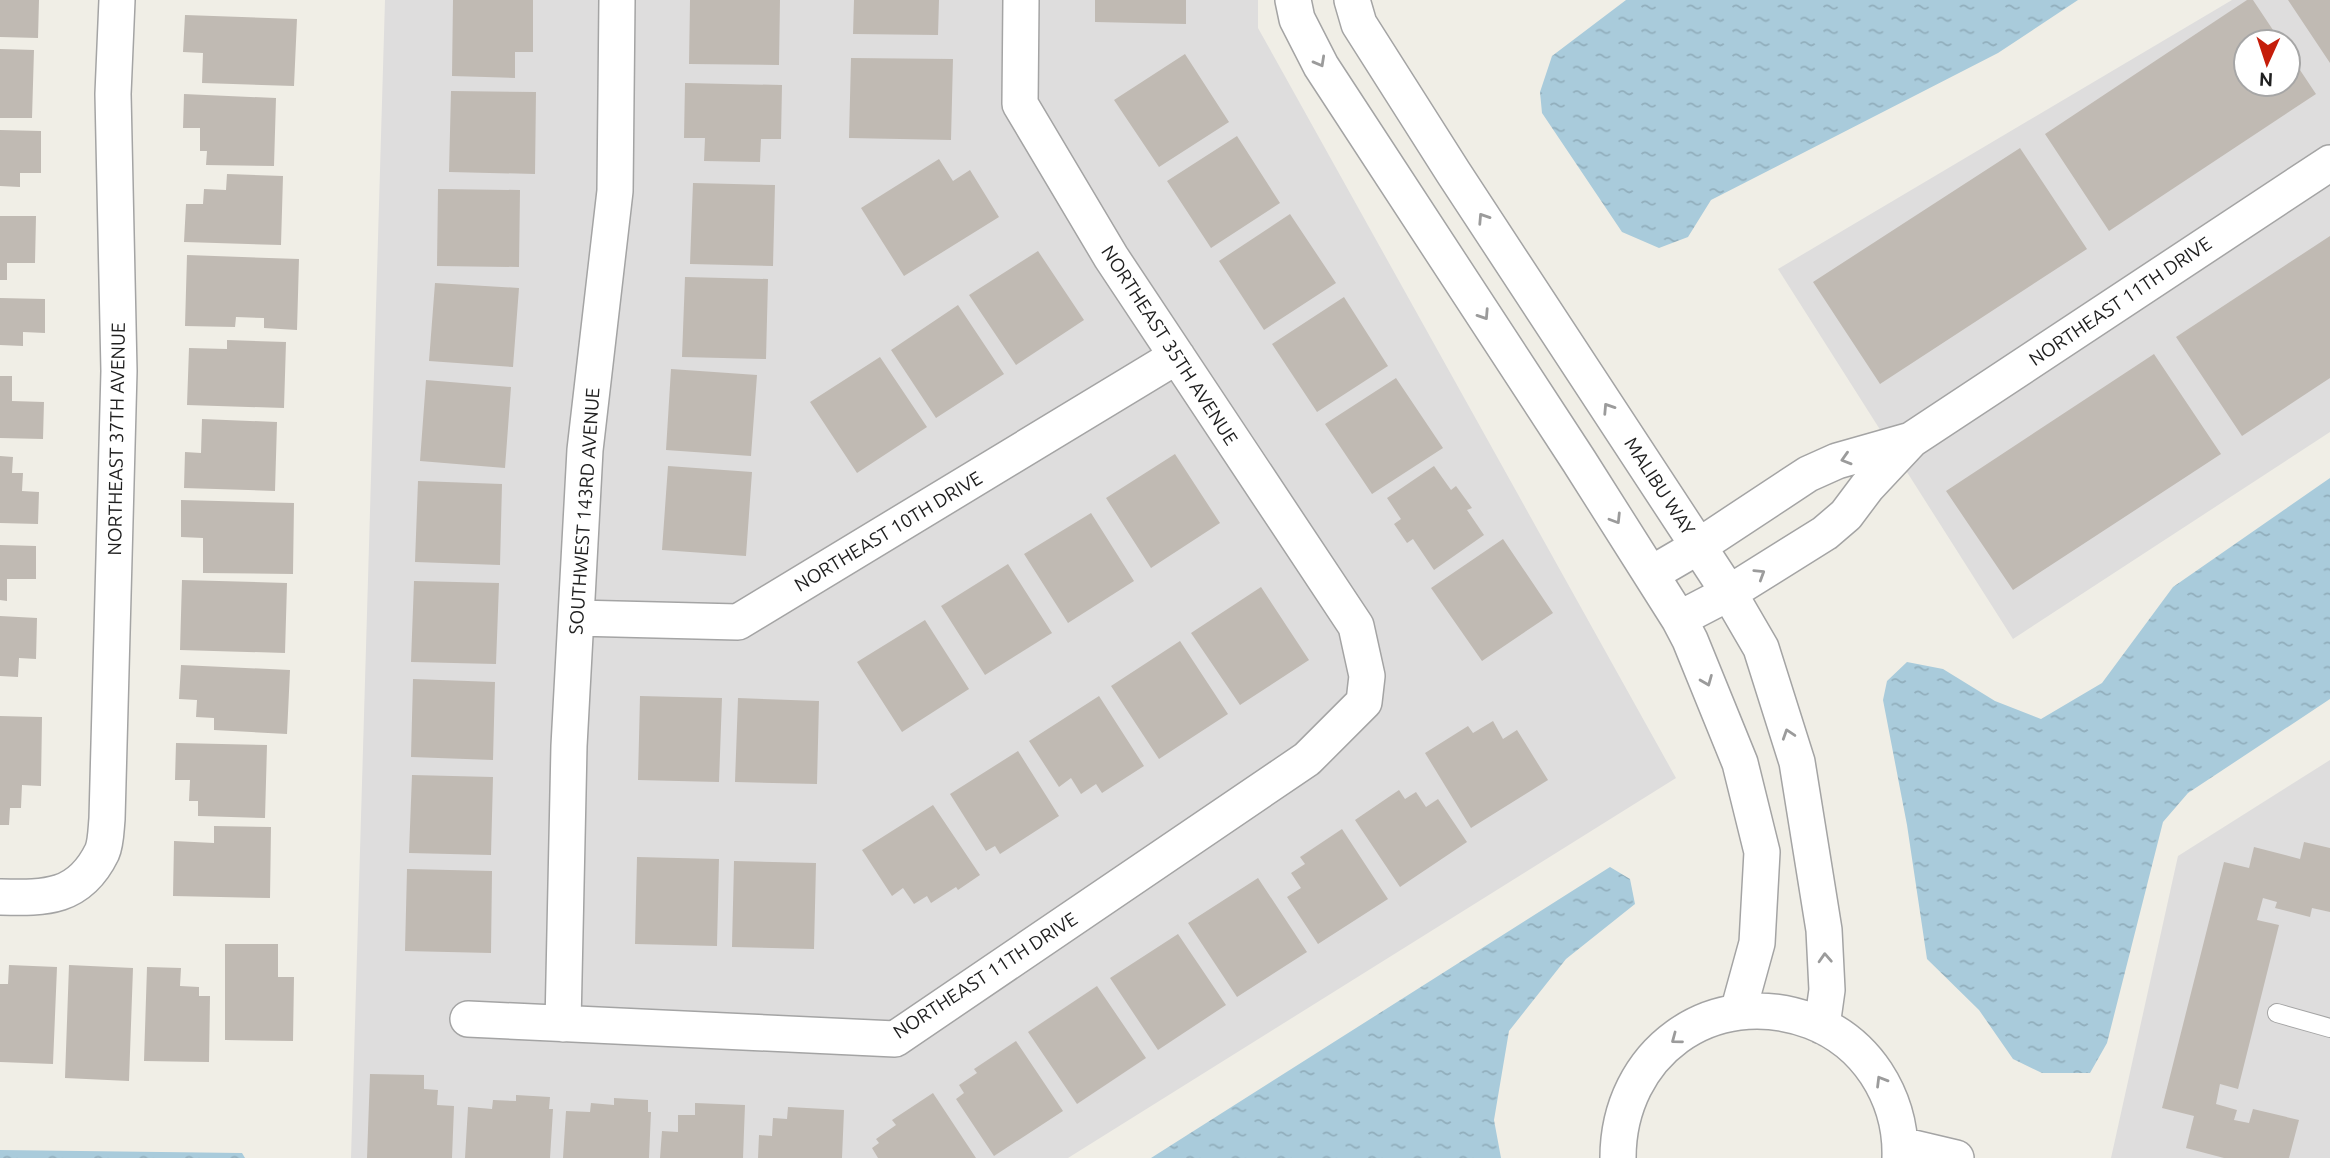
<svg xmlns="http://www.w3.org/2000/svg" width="2330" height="1158" font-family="Ubuntu,sans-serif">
<defs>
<pattern id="water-ripples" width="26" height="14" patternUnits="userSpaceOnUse" patternTransform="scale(1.75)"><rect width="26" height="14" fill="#a9cbdb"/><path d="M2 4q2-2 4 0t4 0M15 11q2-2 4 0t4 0" fill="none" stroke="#91aebc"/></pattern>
</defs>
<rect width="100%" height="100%" fill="#f0eee6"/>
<path fill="#dedddd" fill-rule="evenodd" d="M385 0H1258V28L1676 778 1068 1158H351Z
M2232 0H2330V432L2013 639 1778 269ZM2246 42H2288V84H2246Z
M2330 760V1158H2111L2178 856Z"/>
<path fill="url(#water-ripples)" d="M1626 0H2078L1998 53 1711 200 1688 237 1659 248 1622 232 1542 113 1540 92 1552 56Z
M2330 478V699L2188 793 2163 822 2107 1043 2090 1073H2042L2013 1059 1979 1010 1927 959 1907 825 1883 700 1887 681 1907 662 1943 669 1995 701 2041 719 2102 683 2173 587Z
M1610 867 1630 879 1635 904 1566 959 1509 1031 1494 1120 1501 1158H1151Z
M0 1150 242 1153 245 1158H0Z"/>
<path fill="#c0bab3" d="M0 0H39L38 38 0 37Z
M453 0H533V52H515V78L452 76Z
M690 0H780L779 65 689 64Z
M854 0H939L938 35 853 34Z
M1095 0H1186V24L1095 22Z
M2247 0H2253L2281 42H2246V84H2288V52L2316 94 2109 231 2045 134Z
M2288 0H2330V63Z
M185 15 297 19 294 86 202 83 203 53 183 52Z
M0 49 34 50 32 118H0Z
M1185 54 1229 122 1159 167 1114 100Z
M851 58 953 59 951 140 849 138Z
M685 83 782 85 781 139H761L760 162 704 161 705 138H684Z
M451 91 536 92 535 174 449 172Z
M184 94 276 98 274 166 206 165 207 151H200V128H183Z
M0 130 41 131V173H20V187L0 186Z
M1237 136 1280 203 1211 248 1167 181Z
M2020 148 2087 249 1880 384 1813 282Z
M939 159 953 181 970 170 999 217 904 276 861 208Z
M227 174 283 176 281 245 184 242 186 204H203L204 189 226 190Z
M693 183 775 185 773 266 690 264Z
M438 189 520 190 519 267 437 266Z
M1290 214 1336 283 1264 330 1219 261Z
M0 216H36L35 263H7V280H0Z
M2330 236V378L2242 436 2176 337Z
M1038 251 1084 320 1016 365 969 295Z
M187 255 299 259 297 330 264 328V318L236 317 235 327 185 326Z
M685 277 768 279 766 359 682 357Z
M435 283 519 288 513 367 429 361Z
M1344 297 1388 366 1317 412 1272 344Z
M0 298 45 299V333L23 332V346L0 345Z
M958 305 1004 374 936 418 891 350Z
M227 340 286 342 284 408 187 405 189 348 227 349Z
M2154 354 2221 454 2013 590 1946 491Z
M880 357 927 427 857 473 810 402Z
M671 369 757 375 751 456 666 450Z
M0 376H12V401L44 402 43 439 0 438Z
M1396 378 1443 448 1372 494 1325 424Z
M426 380 511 387 505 468 420 461Z
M202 419 277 422 275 491 184 488 185 452 201 453Z
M1175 454 1220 523 1151 568 1106 498Z
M0 456 13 457 12 473H23L22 491 39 492 38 524 0 523Z
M668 466 752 472 746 556 662 550Z
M1434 466 1451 490 1456 486 1472 508 1467 510 1484 535 1434 570 1413 539 1407 543 1394 524 1401 519 1387 498Z
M418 481 502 484 500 565 415 562Z
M181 500 294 503 293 574 203 573V538L181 537Z
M1091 513 1134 581 1068 623 1024 554Z
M1503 539 1553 613 1482 661 1431 588Z
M0 545 36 546V579H7V601L0 600Z
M1008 564 1052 633 985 675 941 606Z
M182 580 287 583 285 653 180 650Z
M414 581 499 583 496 664 411 662Z
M1261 587 1309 660 1240 705 1191 633Z
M0 616 37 618 36 659 19 658 18 677 0 676Z
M925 620 969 689 902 732 857 662Z
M1180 641 1228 714 1159 759 1111 686Z
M181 665 290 670 287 734 214 730V718L196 717 197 700 179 699Z
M413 679 495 682 493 760 411 757Z
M640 696 722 698 719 782 638 780Z
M1099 696 1144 766 1102 793 1096 784 1081 794 1071 778 1059 787 1029 741Z
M738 698 819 701 817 784 735 782Z
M0 716 42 717 41 786 22 785 21 808H10L9 825H0Z
M1493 721 1503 739 1517 730 1548 780 1471 828 1425 753 1468 726 1473 733Z
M176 743 267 745 265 818 198 816V801H189L190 780H175Z
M1018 751 1059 816 1000 854 995 846 986 851 950 794Z
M412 775 493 777 491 855 409 853Z
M1399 790 1405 799 1416 792 1426 807 1438 799 1467 842 1400 887 1355 820Z
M933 805 980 875 958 890 956 887 931 903 927 896 914 904 903 888 892 896 862 850Z
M214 826 271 827 270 898 173 896 174 841 214 843Z
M1342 829 1388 899 1318 944 1287 897 1301 888 1291 873 1305 864 1300 857Z
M2304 842 2330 848V912L2312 908 2310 917 2275 908 2277 902 2263 898 2257 920 2279 925 2238 1089 2220 1084 2216 1104 2237 1110 2234 1120 2249 1123 2253 1109 2299 1120 2289 1158H2224L2186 1148 2194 1116 2162 1108 2224 862 2249 868 2254 847 2300 859Z
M637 857 719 859 717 946 635 944Z
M734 861 816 863 814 949 732 947Z
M407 869 492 871 491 953 405 951Z
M1258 878 1307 952 1237 997 1188 923Z
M1178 934 1226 1005 1158 1050 1110 978Z
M225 944H278V977H294L293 1041 225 1040Z
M9 965 57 967 53 1064 0 1062V984H8Z
M69 965 133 968 129 1081 65 1078Z
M147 967 181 968 180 986 199 987V996H210L209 1062 144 1061Z
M1097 986 1146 1058 1077 1104 1028 1032Z
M1016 1041 1063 1111 994 1156 956 1099 964 1093 959 1085 977 1073 974 1069Z
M370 1074 424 1075V1089L438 1090 437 1105 454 1106 452 1158H367Z
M933 1093 976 1158H878L872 1148 879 1143 876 1139 896 1125 892 1120Z
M516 1095 550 1097 549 1109H553L550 1158H465L468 1107 492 1109 493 1100 516 1101Z
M614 1098 648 1100V1112H651L649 1158H563L566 1111 590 1112 591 1103 614 1105Z
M695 1103 745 1105 743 1158H660L662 1131 678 1132V1115H695Z
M788 1107 844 1110 842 1158H758L759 1135 772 1136 773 1118 787 1119Z"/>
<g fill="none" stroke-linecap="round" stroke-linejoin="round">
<defs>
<path id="lane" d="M2277 1013 2330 1028"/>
<path id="street" d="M1293 0 1297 19 1321 66 1579 461 1679 619 1690 640 1740 763 1762 852 1757 943 1738 1012
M1352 0 1359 24 1453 172 1729 593 1761 648 1797 762 1824 930 1827 990 1822 1026
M1651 574 1699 546 1808 474 1837 461 1911 440
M576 618 738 622 1177 356
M1679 619 1729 593 1825 533 1846 515 1867 487 1911 440 2330 163
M0 897C46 898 79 899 102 852 106 843 106 829 107 819L119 371 113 94 117 0
M468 1019 895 1039 1307 759 1364 702 1367 676 1356 626 1111 257 1020 104 1021 0
M563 1024 569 746 585 450 615 191 617 0
M1901 1145 1956 1158
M1618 1158C1618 1054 1711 984 1811 1021 1837 1031 1860 1049 1876 1073 1893 1099 1901 1127 1900 1158"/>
</defs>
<use href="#lane" stroke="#a4a4a4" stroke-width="20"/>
<use href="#street" stroke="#a4a4a4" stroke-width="38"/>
<use href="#lane" stroke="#fff" stroke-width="18"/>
<use href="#street" stroke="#fff" stroke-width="35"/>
</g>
<defs><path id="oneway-chevron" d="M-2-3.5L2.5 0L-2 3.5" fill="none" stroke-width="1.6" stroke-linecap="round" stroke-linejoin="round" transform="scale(1.75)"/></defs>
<g stroke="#9b9b9b">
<use href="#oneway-chevron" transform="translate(1320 62) rotate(61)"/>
<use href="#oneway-chevron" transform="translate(1483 218) rotate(-123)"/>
<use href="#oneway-chevron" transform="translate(1484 315) rotate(57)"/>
<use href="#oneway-chevron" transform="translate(1608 408) rotate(-123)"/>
<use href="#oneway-chevron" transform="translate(1846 459) rotate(163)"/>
<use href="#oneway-chevron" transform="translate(1616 519) rotate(58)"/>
<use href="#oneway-chevron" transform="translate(1760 574) rotate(-32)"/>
<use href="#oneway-chevron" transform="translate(1707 681) rotate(68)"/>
<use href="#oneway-chevron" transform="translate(1788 734) rotate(-108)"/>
<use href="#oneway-chevron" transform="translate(1825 958) rotate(-93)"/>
<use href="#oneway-chevron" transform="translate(1676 1039) rotate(143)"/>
<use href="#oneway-chevron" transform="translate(1881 1081) rotate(-121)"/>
</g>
<g text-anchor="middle" stroke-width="6" stroke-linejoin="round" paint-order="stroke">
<g font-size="19" fill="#202020" stroke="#fff">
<text transform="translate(2120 301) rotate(-34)" y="7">NORTHEAST 11TH DRIVE</text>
<text transform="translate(1170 345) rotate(57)" y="7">NORTHEAST 35TH AVENUE</text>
<text transform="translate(116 439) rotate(-89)" y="7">NORTHEAST 37TH AVENUE</text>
<text transform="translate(1660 486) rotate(57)" y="7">MALIBU WAY</text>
<text transform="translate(584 511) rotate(-86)" y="7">SOUTHWEST 143RD AVENUE</text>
<text transform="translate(888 531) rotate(-31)" y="7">NORTHEAST 10TH DRIVE</text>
<text transform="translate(985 975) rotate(-33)" y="7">NORTHEAST 11TH DRIVE</text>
</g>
</g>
<g transform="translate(2267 63) rotate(183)"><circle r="33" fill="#ffffff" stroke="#a6a6a6" stroke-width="2"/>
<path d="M0-5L12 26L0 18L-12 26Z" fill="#c51d0a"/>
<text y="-10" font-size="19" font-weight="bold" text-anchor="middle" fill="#202020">N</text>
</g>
</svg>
